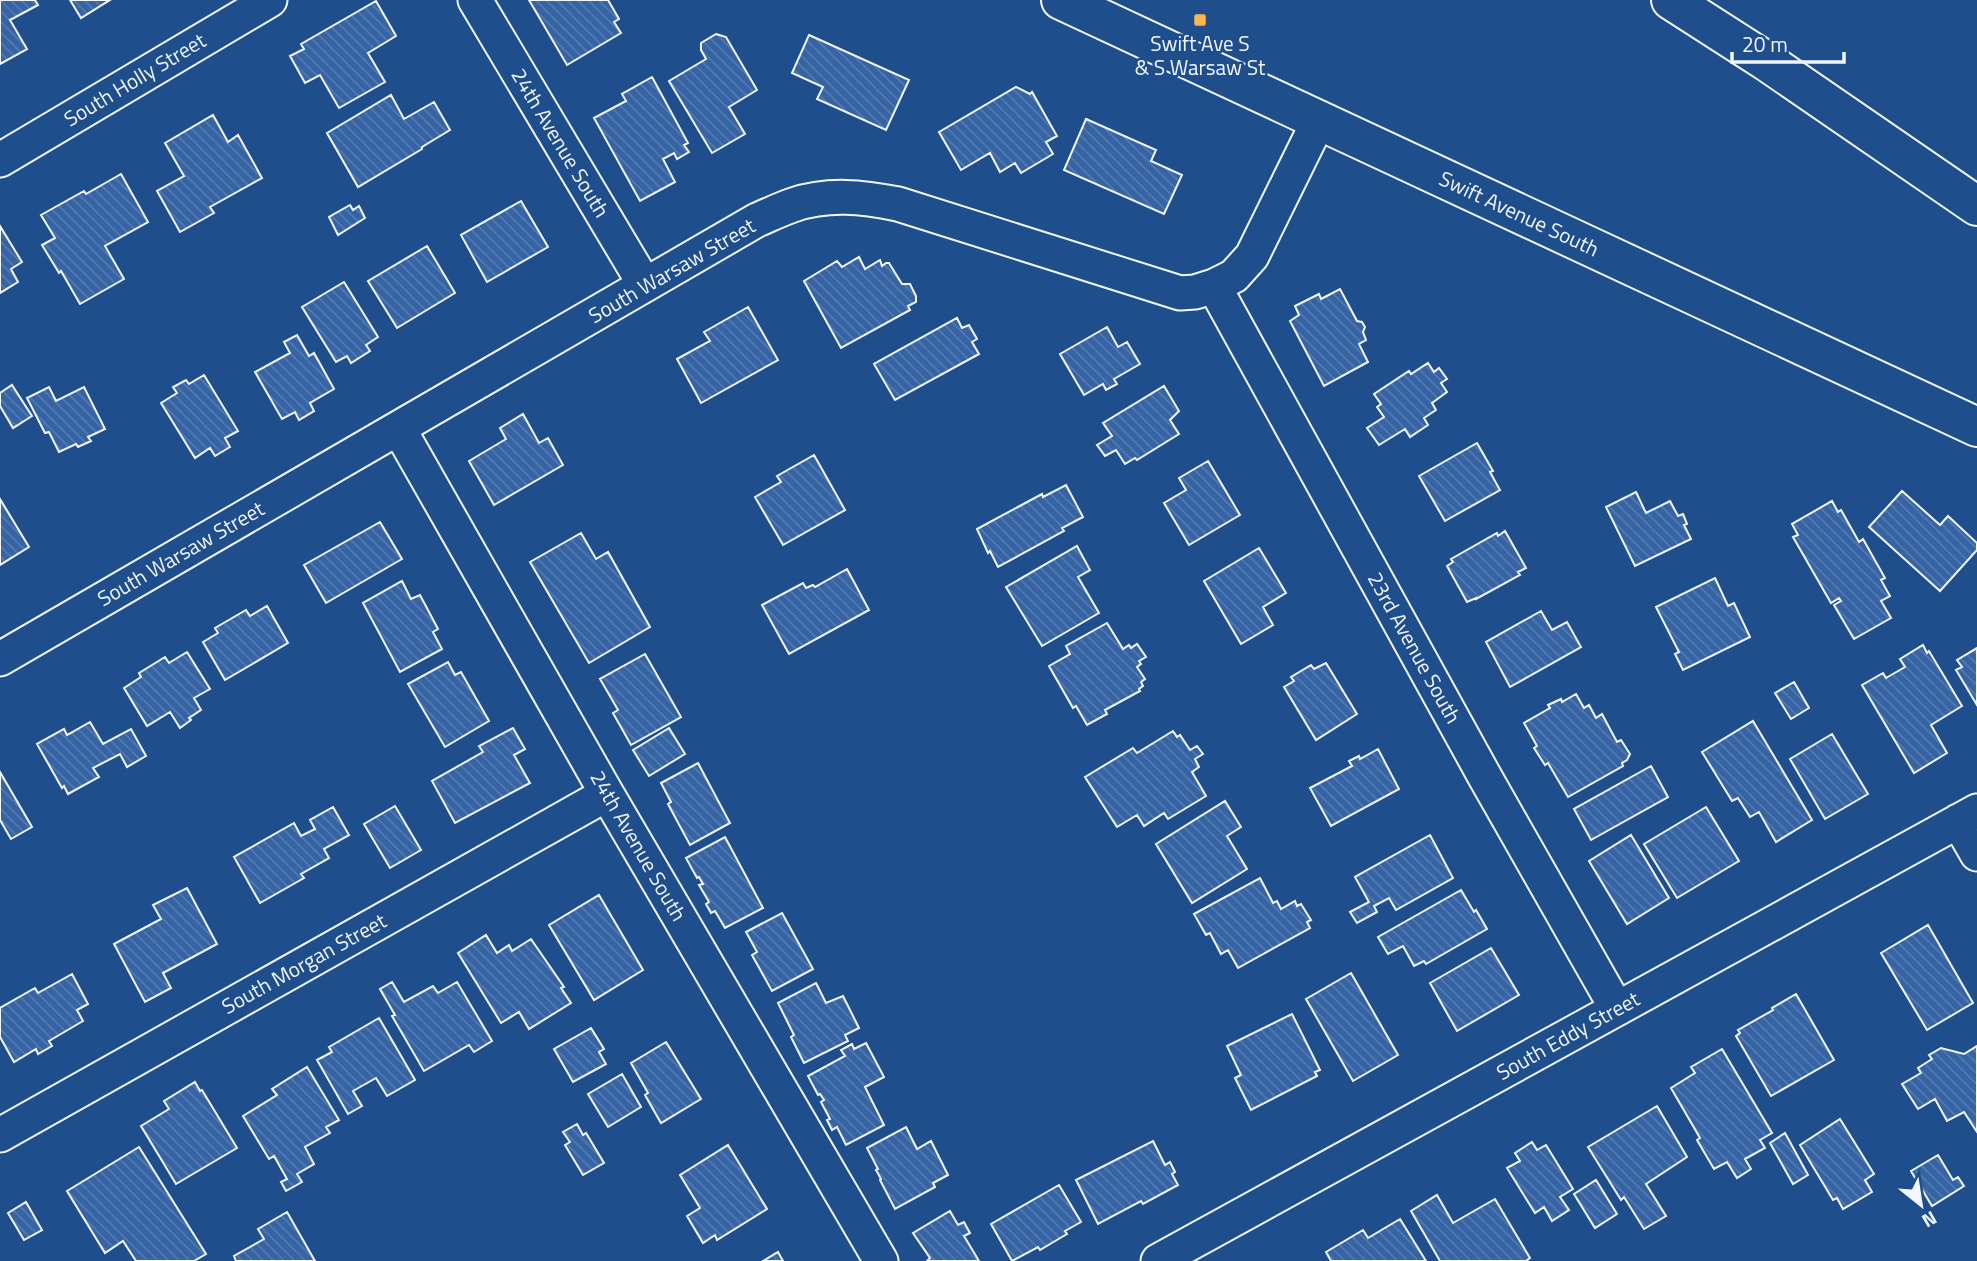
<svg xmlns="http://www.w3.org/2000/svg" width="1977" height="1261" font-family="'Titillium Web',sans-serif">
<defs>
<pattern id="building-back-hatch" width="6" height="6" patternUnits="userSpaceOnUse" patternTransform="scale(1.75)"><rect width="6" height="6" fill="#3563a3"/><path d="M-1 5l2 2M0 0l6 6M5-1l2 2" fill="none" stroke="#537ab1"/></pattern>
</defs>
<rect width="100%" height="100%" fill="#1f4e8c"/>
<path fill="url(#building-back-hatch)" stroke="#f2f6ff" stroke-width="2" d="M0 0H35L38 5 10 20 27 49 0 64Z
M70 0H110L81 18Z
M529 0H608L619 19 614 22 621 33 567 65Z
M376 1 396 36 368 53 385 82 339 108 320 75 305 83 290 56 304 49 301 44Z
M716 34 726 37 757 90 729 107 745 134 712 153 669 81 706 59 701 50V43Z
M809 35 909 80 886 130 817 99 823 87 792 73Z
M652 77 688 143 684 145 689 152 677 159 674 153 663 159 675 182 640 201 594 118 626 101 622 94Z
M1016 87 1030 94 1032 92 1057 136 1046 142 1053 154 1021 173 1015 163 1000 172 990 153 961 170 939 132Z
M391 95 404 119 434 102 450 130 422 147V149L358 187 327 133Z
M213 115 228 142 238 135 262 178 210 207 214 213 180 232 157 191 184 176 165 143Z
M1086 119 1156 150 1151 161 1182 175 1164 214 1064 170Z
M121 174 148 222 105 246 124 279 80 304 61 271 59 273 42 245 55 238 41 215 84 191 86 194Z
M521 201 548 247 487 282 461 235Z
M350 205 353 210 359 206 365 218 338 235 329 217Z
M0 226 22 262 11 269 18 282 0 293Z
M427 246 455 293 397 328 368 281Z
M859 257 865 269 880 260 882 266 886 263H889L902 284H910L916 296V302L908 306 910 310 841 348 804 281 837 261 842 267Z
M344 282 378 337 366 345 370 351 351 363 347 356 336 362 302 307Z
M1340 289 1357 321 1362 322 1365 327 1363 332 1366 340 1359 344 1368 362 1324 386 1290 321 1299 315 1295 306 1319 294 1321 299Z
M748 307 778 360 701 403 677 359 710 341 704 332Z
M957 318 962 328 969 325 977 339 972 342 979 354 895 400 874 364Z
M1107 327 1118 347 1127 342 1140 364 1114 379 1117 384 1106 390 1103 384 1084 395 1060 354Z
M297 335 309 356 314 353 334 389 310 403 314 411 299 420 295 412 282 419 255 372 290 353 284 342Z
M1428 363 1434 372 1439 368 1447 379 1441 383 1447 392 1432 403 1436 410 1424 418 1428 425 1410 437 1405 429 1379 445 1367 428 1384 417 1377 407 1381 404 1374 394 1409 371 1411 374Z
M204 375 238 431 225 438 230 447 215 456 210 448 195 458 161 403 177 393 173 387 186 380 189 384Z
M12 385 32 416 13 428 0 406V393Z
M1164 386 1179 411 1170 420 1179 434 1137 460 1135 458 1125 464 1116 450 1105 456 1097 445 1112 436 1103 423Z
M49 387 56 401 84 387 105 429 88 437 91 441 78 447 76 444 59 452 49 432 45 433 27 398Z
M523 414 539 443 548 438 563 465 494 505 469 461 506 439 500 428Z
M1477 443 1493 471 1490 472 1500 490 1445 521 1419 476Z
M814 455 845 510 783 545 755 497 781 482 777 476Z
M1208 461 1240 515 1189 545 1164 503 1186 490 1179 478Z
M1066 485 1083 517 1062 528 1064 531 998 567 990 551 988 553 977 529 1042 494 1043 497Z
M1902 491 1940 525 1948 516 1977 543V550L1940 591 1869 527Z
M1636 492 1646 513 1670 501 1678 516 1683 514 1687 524 1684 525 1691 539 1635 566 1606 507Z
M0 499 29 547 0 565Z
M1832 501 1838 512 1841 510 1859 542 1863 539 1885 578 1881 580 1890 596 1881 601 1891 618 1854 639 1834 605 1841 601 1839 598 1831 603 1793 537 1798 535 1792 524Z
M380 522 402 559 326 603 304 565Z
M1505 531 1526 568 1518 572 1520 575 1476 599V598L1467 602 1447 566 1453 562 1451 559 1497 533 1498 536Z
M581 533 596 559 608 552 650 627 589 663 530 562Z
M1077 546 1090 570 1078 577 1099 613 1042 646 1006 587Z
M1259 548 1286 593 1263 607 1273 625 1241 644 1204 581Z
M847 569 869 610 789 654 762 605 803 583 806 588 813 585 815 587Z
M1715 578 1728 606 1734 603 1750 637 1683 670 1675 654 1679 652 1656 607Z
M402 581 411 599 420 595 438 629 433 632 442 649 400 672 363 603Z
M267 606 288 643 225 680 203 642 218 633 215 628 246 610 250 616Z
M1541 611 1552 630 1567 622 1581 647 1510 687 1486 642Z
M1107 623 1123 649 1129 645 1131 648 1137 644 1146 657 1139 661 1141 664 1137 667 1145 679 1141 682 1143 686 1139 689 1140 691 1105 710 1107 714 1087 725 1076 706 1073 708 1049 666 1070 654 1066 646Z
M1923 645 1927 653 1929 651 1962 706 1931 725 1947 753 1914 773 1862 685 1883 673 1886 678 1905 667 1900 659Z
M1977 648V705L1956 670 1962 667 1957 660Z
M187 652 210 689 194 698 201 710 189 718 191 720 180 728 170 712 147 726 124 688 141 677 139 673 165 657 169 663Z
M645 654 681 717 631 745 613 713 618 710 600 679Z
M448 662 455 675 461 672 489 721 445 747 408 684Z
M1326 663 1357 714 1316 740 1284 687 1294 681 1291 677 1311 665 1314 669Z
M1794 682 1809 708 1791 719 1775 693Z
M1576 694 1584 708 1589 705 1596 718 1602 714 1617 742 1621 740 1630 754 1627 760 1622 763 1623 766 1568 797 1548 763 1545 765 1534 748 1537 746 1524 723 1550 708 1548 705 1561 699 1562 702Z
M1753 721 1812 820 1776 842 1759 812 1750 817 1738 798 1732 801 1702 752Z
M90 722 103 744 131 729 146 756 127 767 120 754 93 768 99 777 68 794 64 786 62 788 37 744 64 729 67 735Z
M513 728 525 749 514 755 530 783 455 823 432 781 483 752 479 746Z
M669 728 685 754 649 776 633 750Z
M1173 731 1177 737 1180 735 1190 750 1197 746 1203 754 1195 759 1199 767 1192 772 1206 796 1168 819 1164 813 1144 826 1137 815 1117 827 1085 777 1133 748 1137 753Z
M1832 734 1868 794 1825 819 1790 759Z
M1378 749 1399 789 1331 826 1310 788 1352 766 1349 761 1359 756 1360 759Z
M698 763 730 823 690 845 668 804 671 802 661 783Z
M1651 766 1668 797 1591 840 1574 809Z
M0 772 32 827 11 839 0 820Z
M1225 801 1241 827 1227 836 1247 869 1192 903 1156 844Z
M395 806 421 850 390 868 364 824Z
M333 807 349 835 324 849 329 858 301 874 304 878 260 903 234 857 294 823 301 836 315 829 310 820Z
M1706 807 1739 861 1677 898 1644 844Z
M1430 835 1453 878 1396 910 1389 898 1374 906 1377 912 1357 923 1350 912 1369 902 1355 877Z
M1631 835 1669 898 1627 924 1589 861Z
M725 837 763 908 725 928 715 911 711 913 706 904 709 902 699 885 703 884 699 877 697 878 686 858Z
M1260 878 1273 903 1277 901 1281 909 1295 901 1297 906 1301 904 1311 920 1307 922 1310 928 1238 968 1228 950 1221 954 1210 933 1206 935 1194 914Z
M187 888 217 944 163 973 171 988 145 1002 114 944 161 919 153 905Z
M1461 890 1474 912 1476 910 1487 929 1426 964 1424 961 1414 966 1403 946 1388 954 1378 937Z
M599 895 643 970 594 1000 549 925Z
M782 913 813 969 772 991 752 955 757 952 746 932Z
M1928 925 1973 1003 1927 1030 1881 953Z
M486 935 497 953 509 945 512 951 531 939 564 987 561 988 571 1003 529 1029 519 1012 501 1023 458 953Z
M1491 948 1519 995 1457 1031 1430 983Z
M1351 973 1398 1055 1353 1081 1306 999Z
M72 974 88 1004 77 1010 83 1021 49 1041 52 1046 38 1054 36 1049 14 1062 0 1037V1008L35 988 38 993Z
M392 982 404 1002 433 986 438 993 457 982 492 1041 474 1052 469 1045 424 1071 392 1016 395 1015 380 989Z
M816 983 826 1003 843 996 859 1028 845 1035 848 1041 804 1063 791 1037 794 1035 778 1003Z
M1796 994 1834 1060 1771 1096 1736 1036 1740 1033 1738 1030 1773 1010 1772 1008Z
M1292 1014 1320 1070 1315 1072 1317 1076 1251 1110 1235 1078 1241 1075 1227 1046Z
M379 1018 415 1080 387 1096 376 1078 353 1091 362 1106 348 1114 317 1060 332 1052 329 1047Z
M591 1028 604 1049 599 1052 606 1064 573 1082 554 1049Z
M666 1042 701 1099 661 1123 645 1095 648 1093 631 1063Z
M866 1043 884 1077 865 1087 884 1125 846 1145 837 1127 832 1130 827 1120 830 1119 821 1102 824 1100 820 1094 818 1095 808 1076 845 1056 841 1050 852 1044 854 1049Z
M1977 1046V1132L1964 1112 1947 1121 1935 1099 1918 1109 1902 1084 1921 1073 1918 1068 1932 1059 1929 1055 1941 1048 1964 1054Z
M1722 1049 1772 1133 1760 1140 1765 1148 1745 1159 1751 1169 1737 1178 1727 1162 1714 1169 1697 1140 1700 1138 1671 1088 1695 1073 1691 1067Z
M307 1067 339 1120 326 1127 330 1133 305 1147 314 1164 297 1174 302 1182 286 1191 281 1182 287 1179 274 1156 269 1159 243 1116 277 1095 272 1089Z
M622 1074 641 1107 608 1127 588 1094Z
M195 1082 200 1091 202 1090 237 1148 176 1184 141 1126 169 1109 164 1101Z
M1657 1106 1687 1157 1646 1184 1666 1216 1644 1229 1624 1197 1621 1200 1588 1147Z
M1840 1119 1874 1174 1865 1180 1872 1192 1843 1209 1837 1198 1833 1200 1800 1145Z
M577 1124 583 1135 586 1133 604 1163 583 1175 565 1145 570 1142 563 1132Z
M906 1127 917 1149 931 1141 948 1175 933 1183 935 1187 895 1209 880 1180 881 1179 876 1170 878 1169 867 1148Z
M1785 1133 1808 1175 1793 1184 1770 1143Z
M1153 1141 1165 1165 1170 1162 1175 1172 1172 1174 1178 1185 1143 1204 1141 1201 1098 1224 1076 1180Z
M1532 1142 1537 1150 1546 1145 1573 1189 1560 1197 1569 1210 1552 1221 1544 1207 1535 1213 1507 1168 1520 1161 1515 1153Z
M728 1145 767 1209 717 1240 715 1235 703 1243 687 1216 700 1208 680 1175Z
M139 1147 206 1254 194 1261H136L123 1241 105 1253 67 1191Z
M1938 1155 1953 1180 1958 1177 1964 1186 1932 1206 1911 1171Z
M1596 1180 1617 1214 1595 1228 1574 1194Z
M1059 1185 1081 1222 1065 1231 1067 1234 1040 1250 1038 1247 1012 1261 991 1224Z
M1437 1195 1453 1223 1495 1199 1530 1258 1526 1261H1440L1411 1211Z
M26 1202 42 1230 24 1240 8 1213Z
M950 1211 958 1225 964 1222 970 1233 964 1236 979 1261H927L930 1258 913 1233Z
M287 1212 315 1261H236L234 1256 264 1239 258 1229Z
M1400 1219 1426 1261H1331L1326 1252 1363 1230 1368 1238Z
M778 1252 783 1261H763Z"/>
<g fill="none" stroke-linecap="round" stroke-linejoin="round">
<defs>
<path id="minor" d="M475 0 645 285
M0 160 270 0
M1214 286 1485 777 1617 1009
M399 429 607 794 881 1261
M0 659 757 220C769 215 781 209 793 205 828 193 863 197 898 204L1180 293 1195 292 1214 286 1234 276 1252 256 1319 120
M1958 821 1977 854
M0 1135 607 794
M1158 1261 1977 811"/>
<path id="tertiary" d="M1061 0 1977 427"/>
<path id="motorway" d="M1671 0 1766 61 1977 206"/>
</defs>
<use href="#minor" stroke="#f2f6ff" stroke-width="37"/>
<use href="#tertiary" stroke="#f2f6ff" stroke-width="42"/>
<use href="#motorway" stroke="#f2f6ff" stroke-width="42"/>
<use href="#minor" stroke="#1f4e8c" stroke-width="33"/>
<use href="#tertiary" stroke="#1f4e8c" stroke-width="38"/>
<use href="#motorway" stroke="#1f4e8c" stroke-width="38"/>
</g>
<rect fill="#ffb74d" stroke="#1f4e8c" stroke-width="2.5" x="1193" y="13" width="14" height="14" rx="3.5"/>
<g text-anchor="middle" stroke-width="5" stroke-linejoin="round" paint-order="stroke">
<g font-size="21" fill="#f2f6ff" stroke="#1f4e8c">
<text x="1200" y="51">Swift Ave S<tspan x="1200" dy="24">&amp; S Warsaw St</tspan></text>
</g>
<g font-size="21" fill="#f2f6ff" stroke="#1f4e8c">
<text transform="translate(135 80) rotate(-31)" y="7">South Holly Street</text>
<text transform="translate(560 143) rotate(59)" y="7">24th Avenue South</text>
<text transform="translate(1519 214) rotate(25)" y="7">Swift Avenue South</text>
<text transform="translate(672 271) rotate(-30)" y="7">South Warsaw Street</text>
<text transform="translate(181 554) rotate(-30)" y="7">South Warsaw Street</text>
<text transform="translate(1414 648) rotate(61)" y="7">23rd Avenue South</text>
<text transform="translate(638 846) rotate(60)" y="7">24th Avenue South</text>
<text transform="translate(304 964) rotate(-29)" y="7">South Morgan Street</text>
<text transform="translate(1568 1036) rotate(-29)" y="7">South Eddy Street</text>
</g>
</g>
<g transform="translate(1921 1205) rotate(150)" stroke="#1f4e8c" stroke-width="5" paint-order="stroke">
<path d="M0-5L12 26L0 18L-12 26Z" fill="#f2f6ff"/>
<text y="-10" font-size="19" font-weight="bold" text-anchor="middle" fill="#f2f6ff">N</text>
</g>
<path d="M1732 52v10h112v-10" fill="none" stroke="#f2f6ff" stroke-width="3.5"/>
<text x="1742" y="52" font-size="21" fill="#f2f6ff" stroke="#1f4e8c" stroke-width="5" paint-order="stroke">20 m</text>
</svg>
